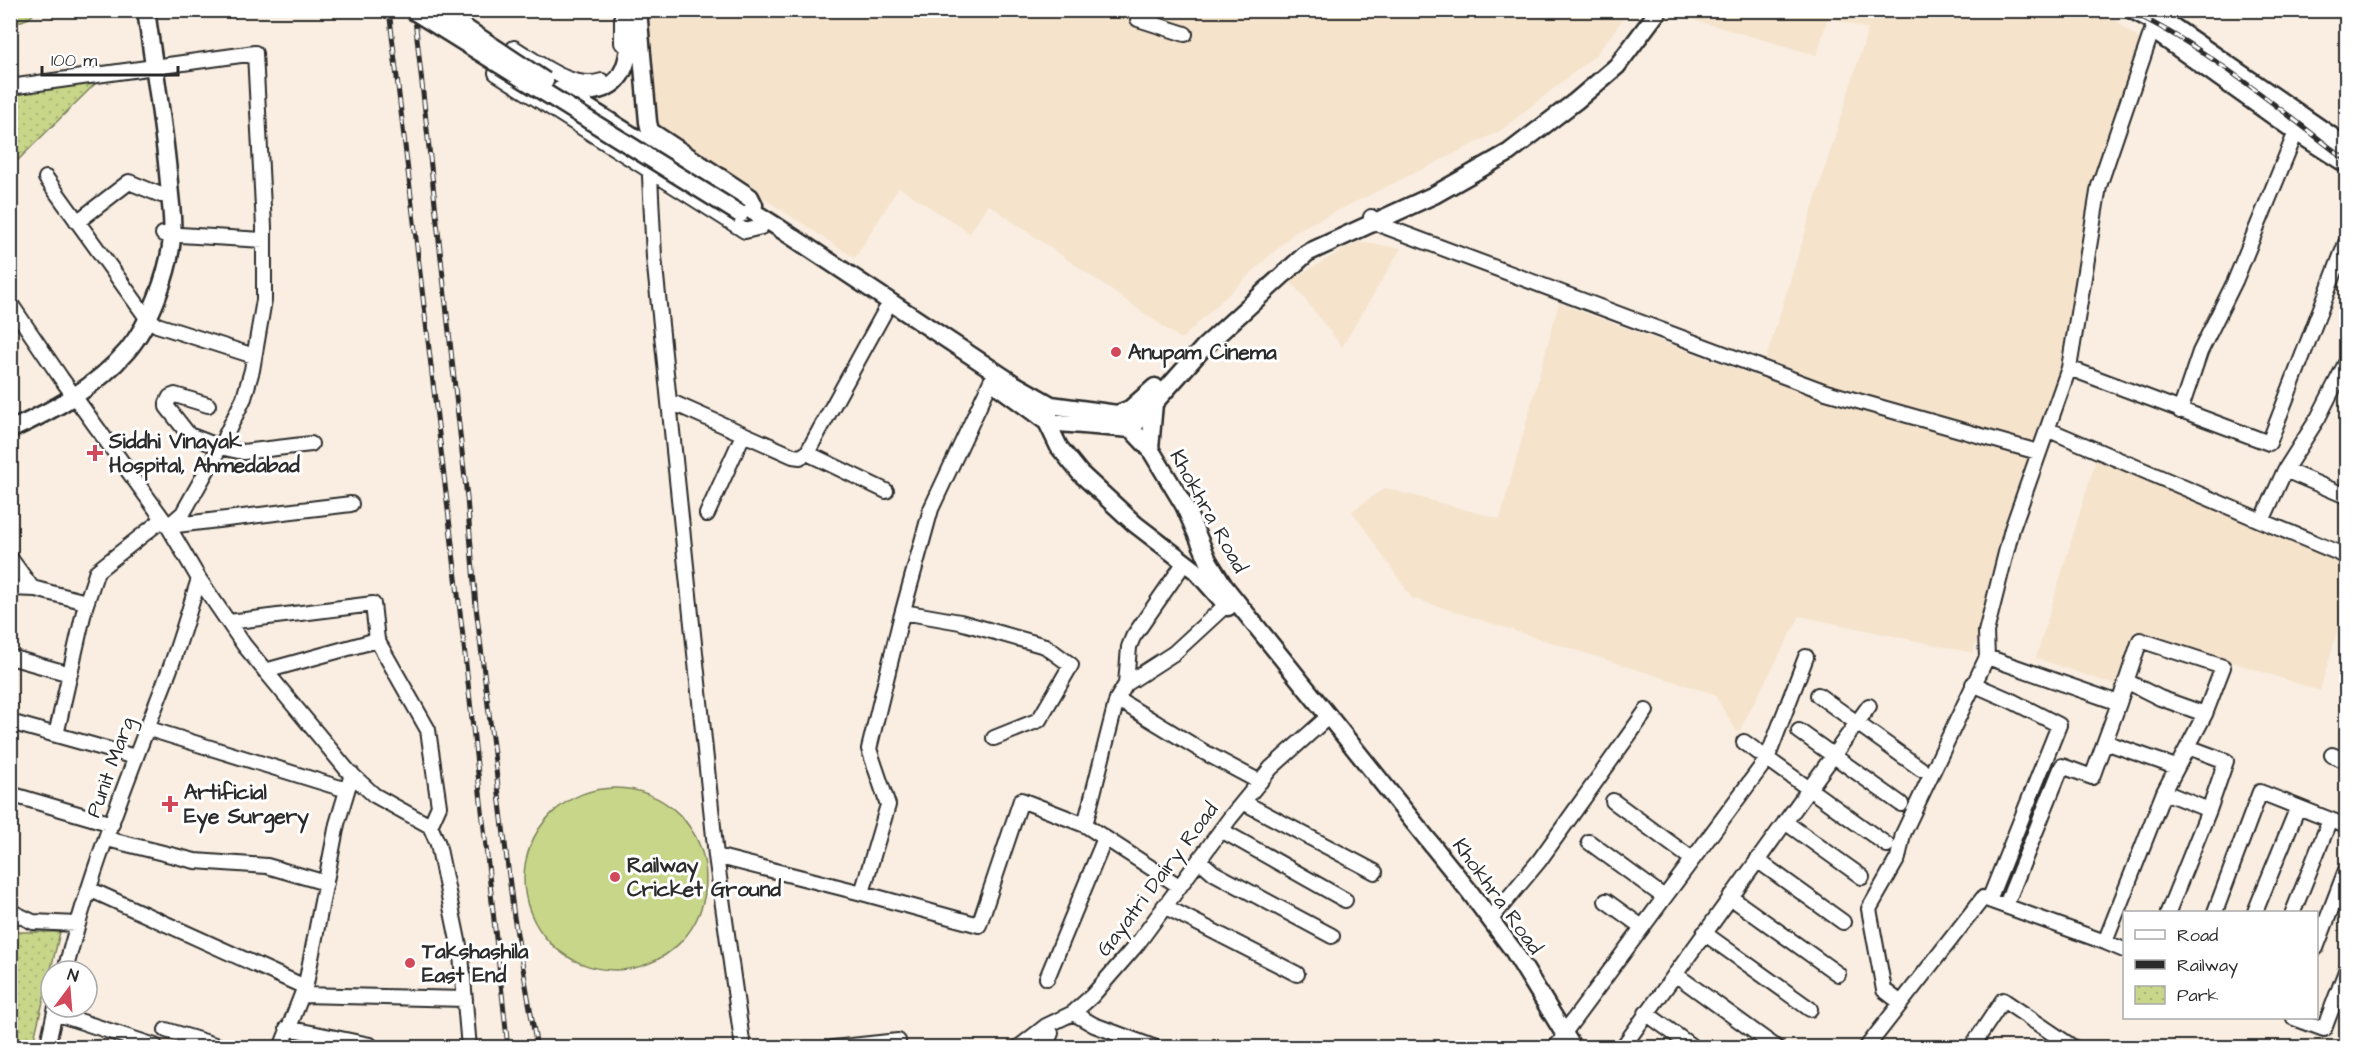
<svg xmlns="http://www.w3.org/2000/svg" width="2357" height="1058" font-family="'Architects Daughter',sans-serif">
<defs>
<pattern id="park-dots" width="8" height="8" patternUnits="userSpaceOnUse" patternTransform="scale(1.5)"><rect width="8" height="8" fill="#c8d68a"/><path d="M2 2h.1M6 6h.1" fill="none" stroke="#acb877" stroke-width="1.8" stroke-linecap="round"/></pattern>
</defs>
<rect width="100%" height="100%" fill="#f9eee1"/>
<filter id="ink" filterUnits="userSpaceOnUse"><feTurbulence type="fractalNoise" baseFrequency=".0167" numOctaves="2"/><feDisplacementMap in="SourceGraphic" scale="12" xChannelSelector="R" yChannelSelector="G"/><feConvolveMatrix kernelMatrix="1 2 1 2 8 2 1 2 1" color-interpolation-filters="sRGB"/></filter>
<g filter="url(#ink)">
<path fill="#f5e3cc" d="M644 11H1629L1596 55 1500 131 1296 231 1181 339 988 204 970 233 899 187 855 258 661 131 653 92Z
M1688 11H2088L2113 18 2145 44 2095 170 2070 322 2053 394 2038 428 1973 653 1800 616 1738 733 1714 694 1412 598 1352 511 1385 488 1500 519 1559 303 1760 378 1868 29 1828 17 1817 55 1683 17Z
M1358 242 1401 248 1342 347 1290 280Z
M2096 459 2346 563V601L2320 691 2135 630 2115 685 2036 658Z"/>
<path fill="url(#park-dots)" stroke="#7a805a" stroke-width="1.5" d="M11 10H37V11L29 18 11 25Z
M104 75 11 167V93Z
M10 932H60L32 1047H11Z"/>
<path fill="#c8d68a" stroke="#7a805a" stroke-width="1.5" d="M524 879a91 91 0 1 1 182 0a91 91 0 1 1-182 0Z"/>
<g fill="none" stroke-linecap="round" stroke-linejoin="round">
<defs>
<path id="minor" d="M622 10V43
M1141 10 1138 19 1185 34
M602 81C572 91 538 62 514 48L496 73 745 231 761 227
M10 87 255 53 264 227V300L252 370 244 398 220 447 183 513 168 526
M650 176 654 257 716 856 862 893
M46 178 147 318 157 325 254 356
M1371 217 1373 222 1826 392 2038 452
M77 222 129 182 161 195
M163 234 264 240
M10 303 61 378 168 526 199 579 244 645 348 771 374 795 430 826 438 844 461 955 469 1048
M2346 363 2318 418 2285 470 2262 521 2346 556
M2069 368 2269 443 2346 243
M991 381 931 509 901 618 869 749 888 805 862 893 979 925 1021 800 1085 825 1179 886
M669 401 793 456 800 457 807 453 885 311
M208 405 175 395 170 397 167 403V407L189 435 220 447 243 452 311 444
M2180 411 2200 352 2235 281 2296 132
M2049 430 2262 521
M807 453 886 491
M2285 470 2346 496
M707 514 743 435
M168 526 351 504
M10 558 32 588 86 602
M10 588 35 589
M903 612 960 622 1045 646 1071 665 1039 720 994 738
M229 622 373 604 377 640 265 671
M377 640 428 730 439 806 430 826
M10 657 70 674
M1987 657 1986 632 2012 529 2069 368 2099 186 2155 22
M2126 681 2160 698 2205 714
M1126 684 1129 647 1133 637 1185 562
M1973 684 2012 701 2059 725 1989 900
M1818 695 1921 769
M1117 699 1126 684 1174 653 1226 605
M10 722 135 757
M146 728 347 790
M1799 731 1901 804
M56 735 85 607 97 571 163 519
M1744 742 1887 845
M2105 742 2176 767
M2332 755 2346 761
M2164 792 2209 810
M10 794 112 824
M1613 801 1692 859
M1243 802 1375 872
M1785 822 1862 877
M1085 825 1117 699 1204 752 1260 782
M1221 830 1345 900
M107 839 195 861 267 866 326 883
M1589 842 1664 897
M716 856 743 1048
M1199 860 1214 873 1332 936
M1757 860 1843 922
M89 889 305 987
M1730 897 1838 974
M1606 901 1642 927
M2006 905 2062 766 2092 777 2119 703
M1164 906 1297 974
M10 911 33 922 77 924
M2168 912 2209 810 2226 761 2188 747
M2215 912 2260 792 2346 826
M2255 912 2298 807
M2293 912 2330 820
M1490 920 1539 861 1646 711
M1704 933 1810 1009
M2105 942 2124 950
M2316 948 2346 870
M65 971C91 869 130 772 168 674 180 643 189 610 199 579
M1675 974 1777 1048
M1047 978 1105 838
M302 995 465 999
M55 1013 155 1046
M1073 1013 1094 1025 1156 1048
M1646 1013 1694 1048
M2294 1018 2324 1029 2346 971
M287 1028 370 1045
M166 1030 225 1048
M1564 1033 1767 759 1806 657
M47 1048 56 1007
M281 1048 306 984 337 824 352 774
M833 1048 898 1041V1048
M1018 1048 1046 1026 1073 1013 1092 996 1138 943 1230 818 1271 768 1329 716
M1045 1048 1051 1033
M1554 1048 1559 1043
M1622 1048 1869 706
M1866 1048 1983 898 2105 942 2164 792 2205 714 2223 667 2140 640 2119 703 1987 657 1903 834 1898 858 1869 909 1884 990 1901 1003
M1971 1048 2003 1000 2074 1048"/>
<path id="major" d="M638 10 648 122 650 131 750 197 754 205
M2132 10 2155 22 2172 26 2346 146
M2155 22 2161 36 2296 132 2346 164
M560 90 776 226 1014 384 1051 405 1117 414 1150 449 1184 505 1208 560 1224 586 1469 891 1513 950 1573 1048
M564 91C618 98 631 74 630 24
M998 386 1047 422 1059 447 1080 473 1135 524 1196 571 1228 607
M1049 414 1047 422 1131 429 1204 347 1307 253 1434 195 1508 153 1576 101 1617 66 1659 10
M1117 414 1130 409 1155 387
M10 430C54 410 95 388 127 351 150 324 169 273 172 238 174 220 170 201 169 183 164 125 154 68 146 10
M1150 449 1154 403"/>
</defs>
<use href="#minor" stroke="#2b2b2b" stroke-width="18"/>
<use href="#major" stroke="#2b2b2b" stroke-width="21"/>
<use href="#minor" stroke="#fff" stroke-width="14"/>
<use href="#major" stroke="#fff" stroke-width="16"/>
<defs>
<path id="rail" d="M389 10 463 637 508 1048
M414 10 467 498 476 607 514 917 537 1048
M2127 10C2206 46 2278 108 2346 160"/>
</defs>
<use href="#rail" stroke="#2b2b2b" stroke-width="5"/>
<use href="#rail" stroke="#fff" stroke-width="3" stroke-dasharray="9" stroke-linecap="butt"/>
<defs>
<path id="major-bridge" d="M412 10 740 214
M438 10 545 81"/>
</defs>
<use href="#major-bridge" stroke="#2b2b2b" stroke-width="21" stroke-linecap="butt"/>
<use href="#major-bridge" stroke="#fff" stroke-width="16"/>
</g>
</g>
<g fill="#d1495b" stroke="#fff" stroke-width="2">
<circle cx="1116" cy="352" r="6"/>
<path d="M92 444h6v6h6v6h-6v6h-6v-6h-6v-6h6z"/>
<path d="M167 795h6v6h6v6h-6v6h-6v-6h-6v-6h6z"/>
<circle cx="615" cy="877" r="6"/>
<circle cx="410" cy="963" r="6"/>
</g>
<g text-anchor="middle" stroke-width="6" stroke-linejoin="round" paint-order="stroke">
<g font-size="21" font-weight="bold" fill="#2b2b2b" stroke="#fff" text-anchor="start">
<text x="1128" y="359">Anupam Cinema</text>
<text x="109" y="448">Siddhi Vinayak<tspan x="109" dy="24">Hospital, Ahmedabad</tspan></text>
<text x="184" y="799">Artificial<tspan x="184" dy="24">Eye Surgery</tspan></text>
<text x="627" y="872">Railway<tspan x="627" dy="24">Cricket Ground</tspan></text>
<text x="422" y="958">Takshashila<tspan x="422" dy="24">East End</tspan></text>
</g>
<g font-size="21" fill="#2b2b2b" stroke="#fff">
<text transform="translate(1209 511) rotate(61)" y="7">Khokhra Road</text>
<text transform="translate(110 767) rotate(-70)" y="7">Punit Marg</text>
<text transform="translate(1157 879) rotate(-53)" y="7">Gayatri Dairy Road</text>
<text transform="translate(1498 896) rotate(54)" y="7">Khokhra Road</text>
</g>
</g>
<rect width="2357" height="1058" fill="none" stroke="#fff" stroke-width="36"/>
<rect x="18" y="18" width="2321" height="1022" fill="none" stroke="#2b2b2b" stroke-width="2" filter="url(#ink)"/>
<rect x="2123" y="911" width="195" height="108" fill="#ffffff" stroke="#aaaaaa" stroke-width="1.5"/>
<rect x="2135" y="930" width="30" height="9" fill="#ffffff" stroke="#aaaaaa" stroke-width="1.5"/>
<text x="2177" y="941" font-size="18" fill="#2b2b2b">Road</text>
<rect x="2135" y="960" width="30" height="9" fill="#2b2b2b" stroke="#aaaaaa" stroke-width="1.5"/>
<text x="2177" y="971" font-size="18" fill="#2b2b2b">Railway</text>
<rect x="2135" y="986" width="30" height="18" fill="url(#park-dots)" stroke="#aaaaaa" stroke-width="1.5"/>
<text x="2177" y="1001" font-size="18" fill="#2b2b2b">Park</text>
<g transform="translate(69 989) rotate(16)"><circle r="28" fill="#ffffff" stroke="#aaaaaa" stroke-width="1.5"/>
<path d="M0-4.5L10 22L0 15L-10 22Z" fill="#d1495b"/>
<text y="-9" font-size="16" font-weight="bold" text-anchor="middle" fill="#2b2b2b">N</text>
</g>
<path d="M42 66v9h136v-9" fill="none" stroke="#2b2b2b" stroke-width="3"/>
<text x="51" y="66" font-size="18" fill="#2b2b2b" stroke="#ffffff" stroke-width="4.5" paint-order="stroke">100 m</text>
</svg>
